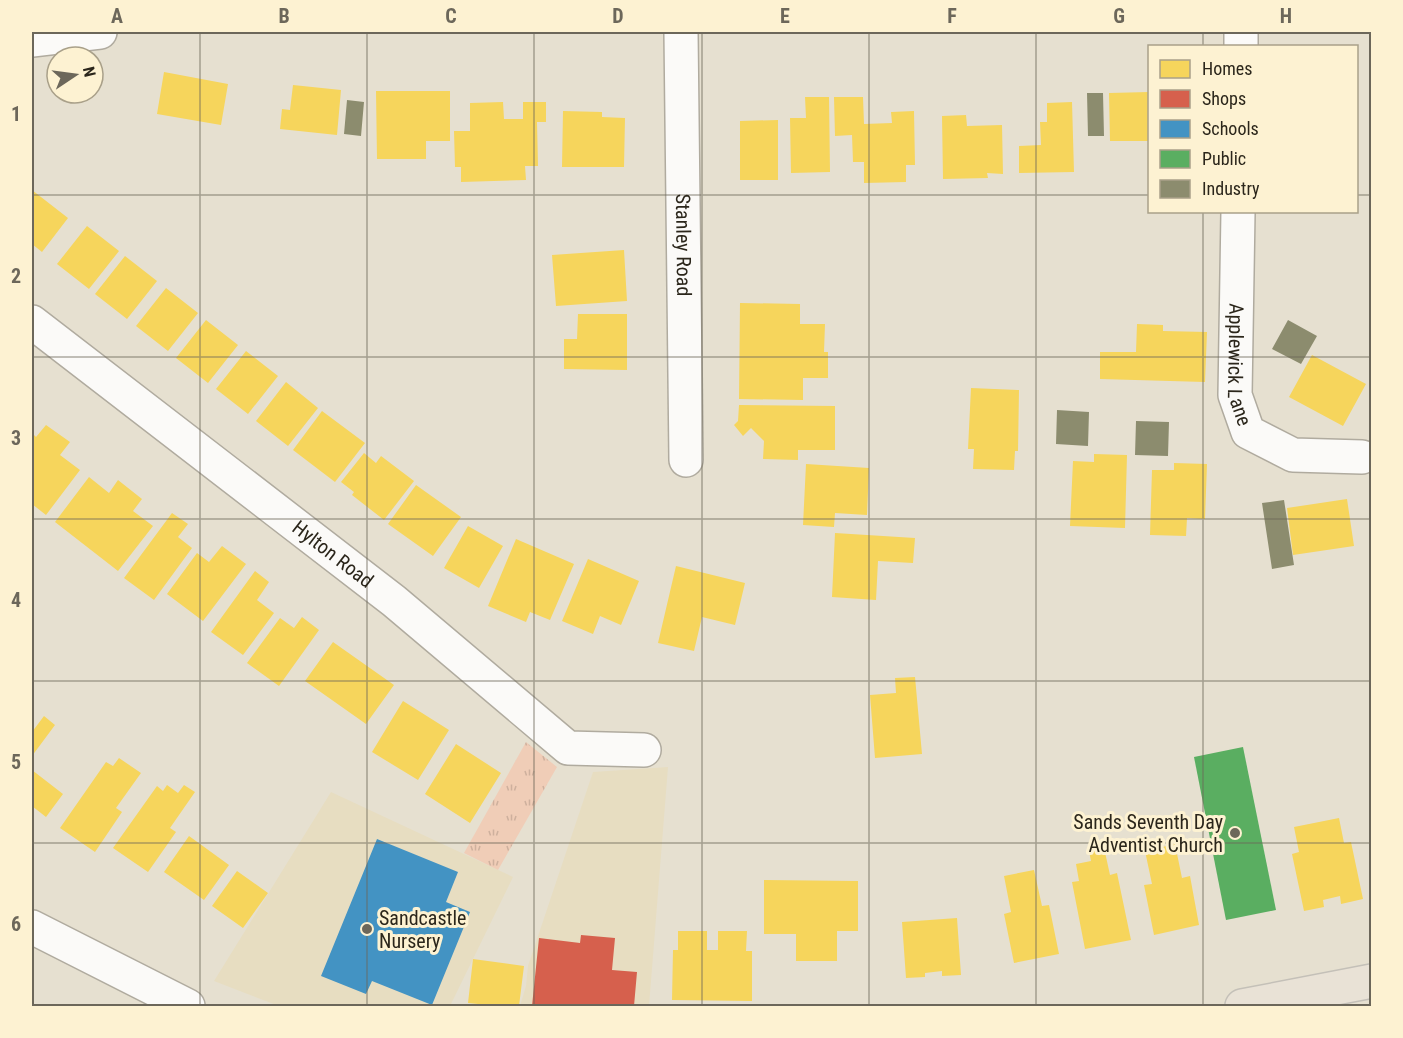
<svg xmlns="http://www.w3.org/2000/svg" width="1403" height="1038" font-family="'Roboto Condensed',sans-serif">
<defs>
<pattern id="grass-tufts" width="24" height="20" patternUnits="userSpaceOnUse" patternTransform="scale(1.5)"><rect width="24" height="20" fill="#f0cdb7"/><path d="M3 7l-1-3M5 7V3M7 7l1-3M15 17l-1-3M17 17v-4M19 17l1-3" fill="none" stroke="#ceb09d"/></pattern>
</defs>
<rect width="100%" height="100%" fill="#e6e0d0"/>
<path fill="#e7ddc1" d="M668 767 649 1006H520L526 986 528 966 593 772Z
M331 792 513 877 450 1006H279L214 981Z"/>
<path fill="url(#grass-tufts)" d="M526 742 557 767 498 870 464 853Z"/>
<path fill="#f6d55c" d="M164 72 228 84 221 125 157 114Z
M293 85 341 90 337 135 280 129 282 109 290 110Z
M376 91H450V141H426V159H377Z
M1149 92V141H1110L1109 93Z
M805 97H829L830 172 791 173 790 118H806Z
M834 97H863L864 124 892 123 891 112 914 111 915 165H906V182L864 183V162H853L852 135 835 136Z
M503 102 504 119H523V102H546V122H537L538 166H525L526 180 461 182V167H455L454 131H470V103Z
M1072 102 1074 172 1019 173V146L1041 145 1040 122H1047V103Z
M563 111 602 112V117L625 118 624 167H562Z
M966 115 967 126 1002 125 1003 174 987 173 988 178 943 179 942 116Z
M778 120V180H740V121Z
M32 190 68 218 42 252 32 244Z
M87 226 119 251 89 289 57 264Z
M624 250 627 301 556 306 552 255Z
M125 256 157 281 127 319 95 294Z
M166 288 198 313 168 351 136 326Z
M740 303 800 304V324H825L824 352H828V378H803V400L739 399Z
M578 314H627V370L564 369V339H577Z
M206 320 238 345 208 383 176 358Z
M1137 324 1163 325V331L1207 332 1205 382 1100 379V352H1136Z
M246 351 278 376 248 414 216 389Z
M1312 355 1366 384 1343 426 1289 397Z
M286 382 318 408 288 446 256 421Z
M971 388 1019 390 1018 451H1015L1014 470 973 469 974 449H968Z
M739 405 835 406V450H798V460L763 459 764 441 751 428 743 436 734 425 738 421Z
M322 411 365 443 335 482 293 450Z
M46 425 70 442 60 455 80 470 46 515 32 504V433L36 437Z
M364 453 376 463 381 456 414 481 384 520 352 495 354 492 341 482Z
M1094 454 1127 455 1125 528 1070 526 1073 461 1094 462Z
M1174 463 1207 464 1205 519 1187 518 1186 536 1150 535 1152 470H1174Z
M806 464 869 468 867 515 835 513 834 527 803 525Z
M89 477 109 493 118 480 142 499 133 511 153 526 118 571 55 522Z
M416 485 461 517 433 556 388 524Z
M1347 499 1354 546 1293 555 1287 508Z
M172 513 188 524 178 537 192 548 154 600 124 578Z
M468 526 503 546 479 588 444 568Z
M835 533 915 538 913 563 878 561 876 600 832 597Z
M516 539 574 564 550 620 530 612 526 622 488 606Z
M222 546 246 564 203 621 167 594 197 553 209 562Z
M588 559 639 581 621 625 600 616 593 634 562 621Z
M676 566 745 583 735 625 702 617 694 651 658 643Z
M255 571 269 582 257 600 274 613 243 655 211 632Z
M302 617 319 630 279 686 247 663 280 618 294 628Z
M333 642 394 685 366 724 305 681Z
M915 677 922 754 875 758 870 695 896 693 895 678Z
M403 701 449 730 418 780 372 752Z
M44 716 55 725 32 756V732Z
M456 744 501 773 470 823 425 794Z
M119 758 141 773 116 808 122 812 95 852 60 828 106 762 113 766Z
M32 770 63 794 46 817 32 806Z
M167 785 178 793 184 785 195 792 170 828 176 832 148 872 113 848 157 786 163 791Z
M1339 818 1344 843 1351 842 1363 899 1341 904 1340 896 1323 900 1324 907 1304 911 1292 854 1299 852 1294 827Z
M189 836 229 865 204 900 164 872Z
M1103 843 1110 875 1117 873 1131 940 1085 949 1072 882 1079 881 1076 864 1091 861 1088 846Z
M1175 844 1182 878 1190 876 1199 925 1154 935 1144 885 1152 884 1145 851Z
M1034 870 1042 906 1049 905 1059 954 1014 963 1004 914 1011 912 1004 876Z
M237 871 268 893 243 928 212 906Z
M764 880 858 881V931H837V961H796V934H764Z
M957 918 961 975 942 976V971L925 973V977L906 978 902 922Z
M678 931H707V950H718V931H747L746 951H752V1001L672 1000 673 950H678Z
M473 959 524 966 519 1006H498L468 1003Z"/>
<path fill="#d6604d" d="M581 935 615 938 612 970 637 972 634 1006H532L539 938 580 943Z"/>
<path fill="#4393c3" d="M377 839 458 872 446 902 470 912 432 1005 372 981 366 994 321 976Z"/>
<path fill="#5aae61" d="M1243 747 1276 910 1226 920 1194 757Z"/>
<path fill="#8c8c6e" d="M1087 93H1103L1104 136H1088Z
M347 100 364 102 361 136 344 134Z
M1288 320 1317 336 1301 364 1272 349Z
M1057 410 1089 412 1088 446 1056 444Z
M1136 421 1169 422 1168 456 1135 455Z
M1284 500 1294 565 1272 569 1262 503Z"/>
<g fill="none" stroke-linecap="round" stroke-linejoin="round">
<defs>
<g id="minor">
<path id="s1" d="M681 32 686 460"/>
<path d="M32 40 100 32"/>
<path d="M1241 46V32"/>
<path id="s2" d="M1238 212 1235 395 1248 432 1293 455 1362 457"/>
<path id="s3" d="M32 322 394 601 568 748 644 750"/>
</g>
<path id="tertiary" d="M32 927 188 1006"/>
<path id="trunk" d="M1242 1006 1372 981"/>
</defs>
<use href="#minor" stroke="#b0ab9f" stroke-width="36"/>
<use href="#tertiary" stroke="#b0ab9f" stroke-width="36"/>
<use href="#trunk" stroke="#c4c0b8" stroke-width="36"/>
<use href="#minor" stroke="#fbfaf8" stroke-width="33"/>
<use href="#tertiary" stroke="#fbfaf8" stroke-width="33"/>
<use href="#trunk" stroke="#e9e2d6" stroke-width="33"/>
</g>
<path fill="none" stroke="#6c675a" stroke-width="1.5" stroke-opacity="0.55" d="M200 32V1006M367 32V1006M534 32V1006M702 32V1006M869 32V1006M1036 32V1006M1203 32V46M32 195H1150M1356 195H1372M1203 212V1006M32 357H1372M32 519H1372M32 681H1372M32 843H1372"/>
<g fill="#6c675a" stroke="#fdf2d2" stroke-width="2">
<circle cx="1235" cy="833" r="6"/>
<circle cx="367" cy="929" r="6"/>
</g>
<g text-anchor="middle" stroke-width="6" stroke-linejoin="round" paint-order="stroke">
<g font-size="20" fill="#2b261b" stroke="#fdf2d2">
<text dy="7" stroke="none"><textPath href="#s1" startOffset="213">Stanley Road</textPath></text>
<text dy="7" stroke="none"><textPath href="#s2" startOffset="153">Applewick Lane</textPath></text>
<text dy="7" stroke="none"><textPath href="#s3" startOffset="380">Hylton Road</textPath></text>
</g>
<g font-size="20" fill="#2b261b" stroke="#fdf2d2" text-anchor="end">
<text x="1223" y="829">Sands Seventh Day<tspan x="1223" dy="23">Adventist Church</tspan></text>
<text x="379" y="925" text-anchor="start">Sandcastle<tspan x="379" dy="23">Nursery</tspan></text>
</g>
</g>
<rect width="1403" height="1038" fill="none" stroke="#fdf2d2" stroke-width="66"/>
<rect x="1148" y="45" width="210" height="168" fill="#fdf2d2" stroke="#a9a089" stroke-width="1.5"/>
<rect x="1160" y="60" width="30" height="18" fill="#f6d55c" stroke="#a9a089" stroke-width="1.5"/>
<text x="1202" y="75" font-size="18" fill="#2b261b">Homes</text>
<rect x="1160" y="90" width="30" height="18" fill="#d6604d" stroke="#a9a089" stroke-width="1.5"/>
<text x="1202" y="105" font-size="18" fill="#2b261b">Shops</text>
<rect x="1160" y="120" width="30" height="18" fill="#4393c3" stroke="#a9a089" stroke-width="1.5"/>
<text x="1202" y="135" font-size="18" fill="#2b261b">Schools</text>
<rect x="1160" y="150" width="30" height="18" fill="#5aae61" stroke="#a9a089" stroke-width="1.5"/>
<text x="1202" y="165" font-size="18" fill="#2b261b">Public</text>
<rect x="1160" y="180" width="30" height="18" fill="#8c8c6e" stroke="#a9a089" stroke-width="1.5"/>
<text x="1202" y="195" font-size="18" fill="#2b261b">Industry</text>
<g transform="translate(75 75) rotate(77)"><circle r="28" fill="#fdf2d2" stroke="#a9a089" stroke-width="1.5"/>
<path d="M0-4.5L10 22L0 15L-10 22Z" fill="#6c675a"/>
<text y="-9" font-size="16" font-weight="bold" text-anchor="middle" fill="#2b261b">N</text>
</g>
<rect x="33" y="33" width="1337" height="972" fill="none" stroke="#6c675a" stroke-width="2"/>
<g font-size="20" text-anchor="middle" font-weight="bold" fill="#6c675a">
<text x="117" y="23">A</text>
<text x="284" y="23">B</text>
<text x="451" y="23">C</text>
<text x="618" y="23">D</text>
<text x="785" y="23">E</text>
<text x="952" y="23">F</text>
<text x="1119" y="23">G</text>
<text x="1286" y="23">H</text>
<text x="16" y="121">1</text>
<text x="16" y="283">2</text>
<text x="16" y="445">3</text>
<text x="16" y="607">4</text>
<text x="16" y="769">5</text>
<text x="16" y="931">6</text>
</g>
</svg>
